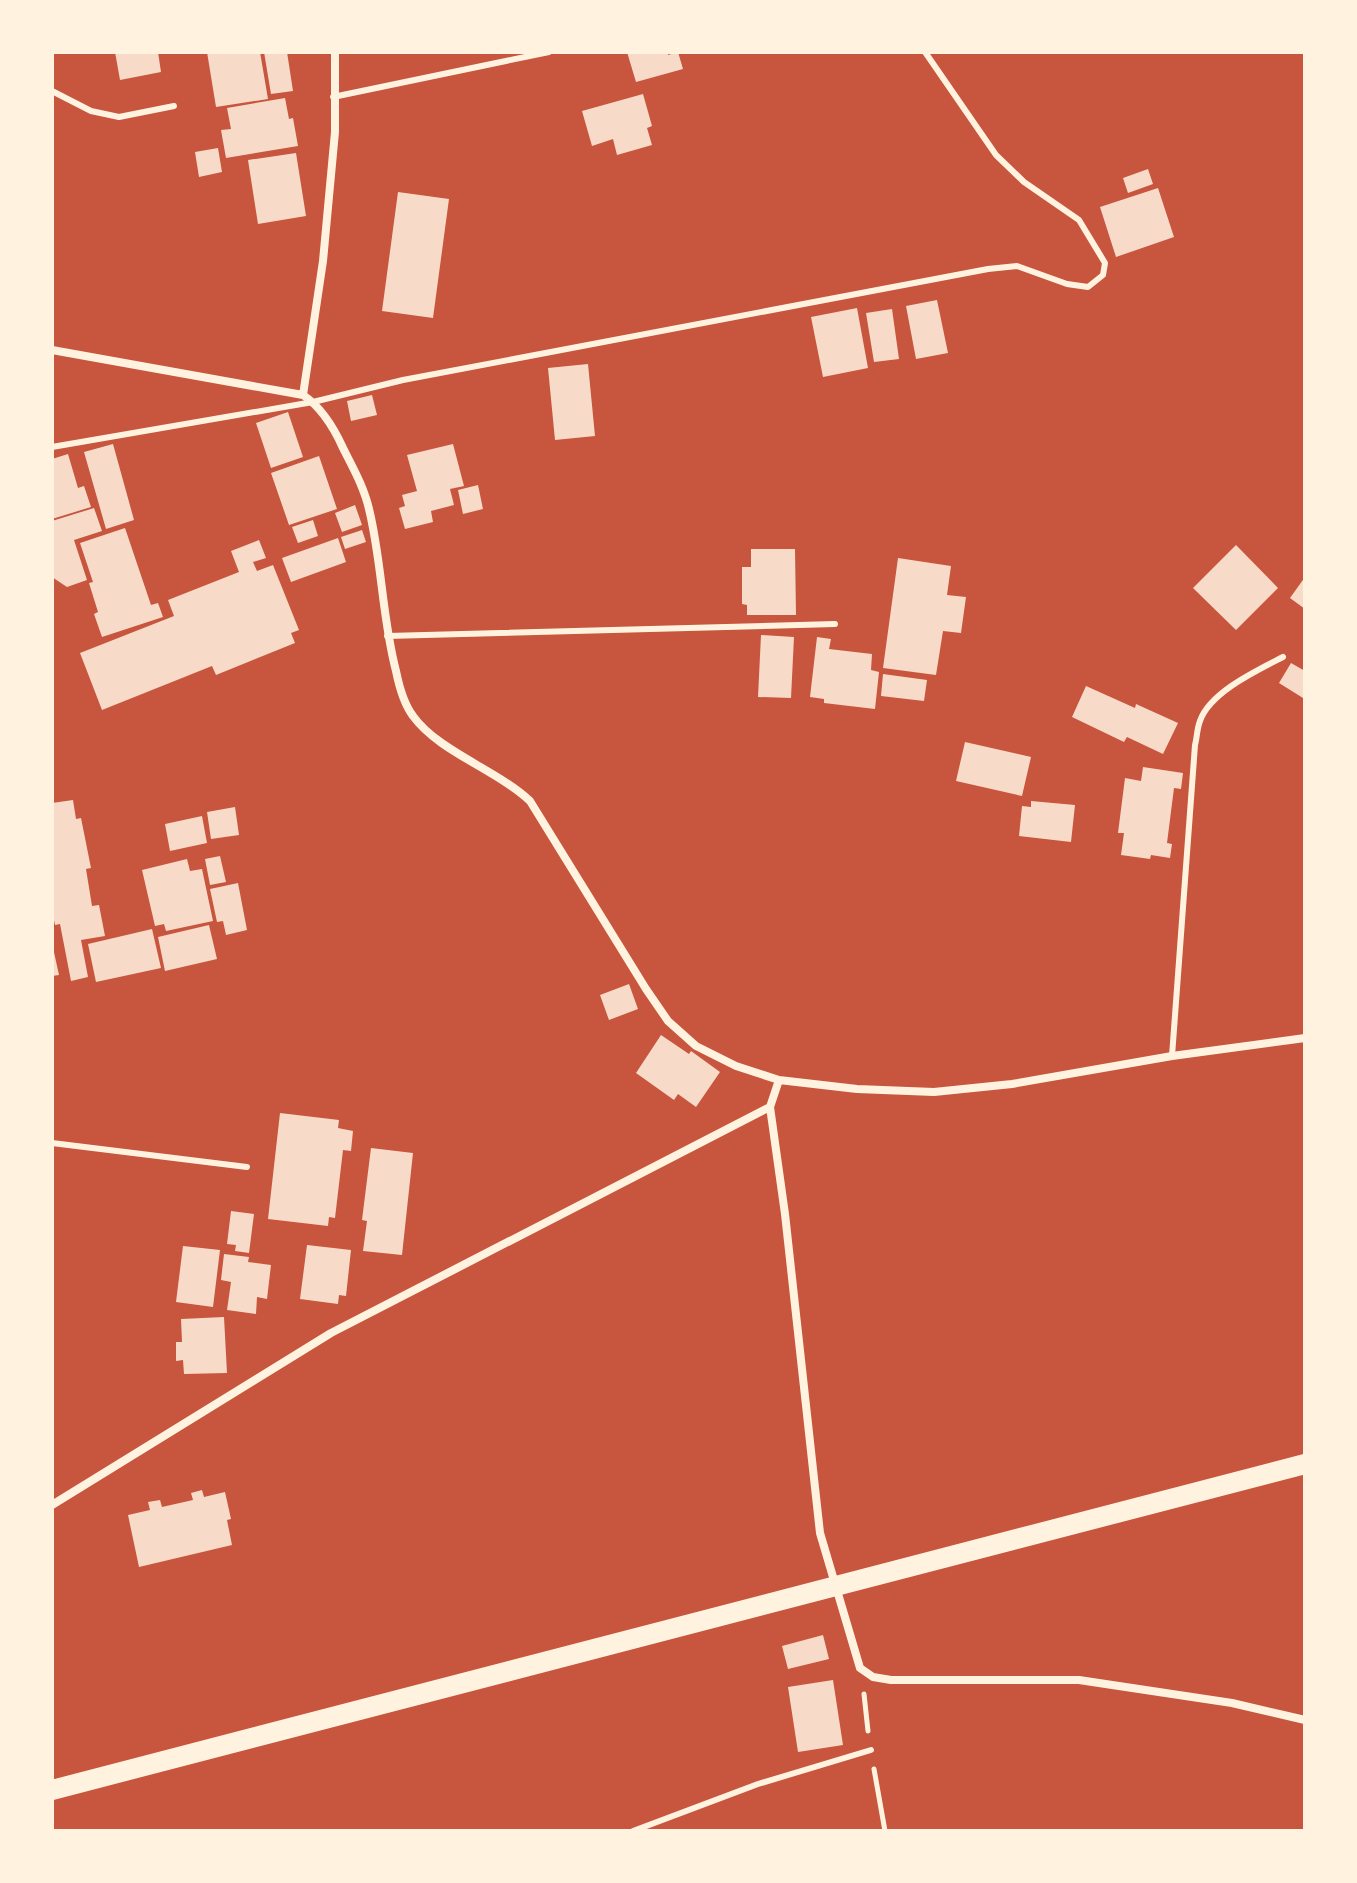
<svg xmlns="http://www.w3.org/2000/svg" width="1357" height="1883" font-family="'Public Sans',sans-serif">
<rect width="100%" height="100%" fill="#c8553d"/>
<path fill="#f7dbc8" d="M115 52H158L161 72 120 80Z
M207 52H260L268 99 216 107Z
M264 52H287L293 91 271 94Z
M627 52H668V55L678 52 683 69 636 82Z
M643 94 652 126 647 128 652 145 617 155 613 139 592 146 582 111Z
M285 98 289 119 293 118 298 146 226 158 221 130 231 129 227 108Z
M218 148 222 172 199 177 195 152Z
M296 153 306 216 258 224 248 160Z
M1148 169 1153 184 1128 193 1123 178Z
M1158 188 1174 237 1116 257 1100 207Z
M398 192 449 199 433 318 382 311Z
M937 300 948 353 916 359 906 306Z
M857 308 868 368 823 377 811 317Z
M892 309 899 359 874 362 866 313Z
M588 364 595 436 555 440 548 368Z
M372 395 377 415 351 421 347 401Z
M288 412 303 457 271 468 256 423Z
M113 444 134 520 106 529 84 452Z
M453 444 464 486 450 489 454 505 431 511 433 522 405 529 399 508 405 506 402 495 417 491 407 455Z
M68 454 78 488 84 486 91 507 52 519V459Z
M319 456 337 509 289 525 271 473Z
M478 485 483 509 463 514 458 490Z
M355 505 362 525 342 532 335 513Z
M94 508 102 531 74 540 87 580 67 587 52 577V521Z
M313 520 318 536 298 543 292 527Z
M125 528 151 605 158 603 163 617 102 637 94 614 98 612 89 583 93 582 80 543Z
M362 530 366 542 345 549 341 537Z
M338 538 346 562 291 582 282 558Z
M259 540 266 558 253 562 257 571 273 565 299 630 291 633 295 643 216 675 212 666 102 710 80 653 174 616 168 600 239 572 231 551Z
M1236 545 1278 588 1236 630 1193 588Z
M751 549H795L796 615H747V605L742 604V567H751Z
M898 558 951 566 947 595 966 597 961 633 943 631 936 675 883 668Z
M1305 577V609L1290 598Z
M761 635 794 637 791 698 758 697Z
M817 637 831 639 829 649 872 654 871 670 879 672 875 709 824 703V699L810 697Z
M1291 663 1305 671 1303 698 1279 683Z
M883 674 927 680 924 701 881 696Z
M1086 686 1135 708 1136 704 1178 723 1163 754 1127 737 1124 742 1072 717Z
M965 742 1031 757 1022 796 956 781Z
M1143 767 1183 773 1181 789 1174 788 1167 843 1172 844 1170 858 1151 855 1150 859 1121 855 1124 833H1118L1125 778 1141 781Z
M73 800 76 819 81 818 91 868 86 869 92 906 99 905 105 936 81 940 88 977 71 981 60 924 55 925 52 910V803Z
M1031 801 1075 805 1071 842 1019 836 1022 806 1031 807Z
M235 807 239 835 211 839 207 812Z
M202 816 207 843 170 851 165 824Z
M220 856 226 882 210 885 205 859Z
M187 859 190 871 202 869 213 921 166 931 164 924 155 926 142 870Z
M238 883 247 930 226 935 223 921 217 922 210 889Z
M209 925 217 959 165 971 158 937Z
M152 929 161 968 96 982 88 944Z
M52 943 59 975 52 976Z
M629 984 638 1009 609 1020 600 995Z
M661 1035 689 1054 691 1051 720 1072 696 1107 678 1094 674 1100 636 1073Z
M280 1113 339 1120 338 1128 353 1131 351 1151 343 1150 335 1218 329 1217 328 1226 268 1219Z
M371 1148 413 1153 402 1255 363 1251 367 1221 362 1220Z
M231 1211 254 1214 249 1253 235 1251 236 1245 227 1244Z
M307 1245 351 1250 346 1296 339 1295 338 1304 300 1299Z
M183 1246 220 1250 213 1307 176 1302Z
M224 1254 249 1257 248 1262 271 1265 267 1299 257 1297 256 1314 227 1310 231 1282 221 1280Z
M224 1317 227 1373 184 1374 183 1360 176 1361V1342H182L181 1319Z
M202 1490 204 1497 225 1492 231 1519 227 1520 232 1545 139 1567 128 1515 150 1510 148 1502 160 1500 162 1507 193 1500 191 1493Z
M823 1635 829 1659 788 1669 782 1646Z
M833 1680 843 1745 798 1752 788 1687Z"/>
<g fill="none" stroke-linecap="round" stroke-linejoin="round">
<path stroke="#fff3e0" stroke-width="5" d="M864 1694 868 1731
M874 1769 885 1831"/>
<path stroke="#fff3e0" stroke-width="6" d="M52 91 91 111 119 117 174 106
M333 97 549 52
M52 447 313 402 403 380 988 269 1017 266 1067 284 1088 287 1103 275 1105 263 1079 220 1024 182 996 155 925 52
M387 636 835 624
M1172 1056 1195 745C1197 738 1197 728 1200 721 1210 692 1258 670 1283 657
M52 1143 247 1167
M633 1831 758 1784 871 1750"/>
<path stroke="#fff3e0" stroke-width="8" d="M52 350 303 395C321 407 334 428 343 448 353 468 364 487 369 509 382 562 382 618 396 671 399 686 404 704 413 716 438 751 497 770 530 801L646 989 668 1021 696 1046 736 1066 779 1080 857 1089 934 1092 1012 1084 1172 1056 1305 1038
M303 395 323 261 335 132V52
M779 1080 770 1107 785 1214 820 1533 860 1668 873 1677 891 1680H1079L1232 1703 1305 1720
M52 1505 331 1333 770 1107"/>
<path stroke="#fff3e0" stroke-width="20" d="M52 1790 1305 1464"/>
</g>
<rect width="1357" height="1883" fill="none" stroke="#fff3e0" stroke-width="108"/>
</svg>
